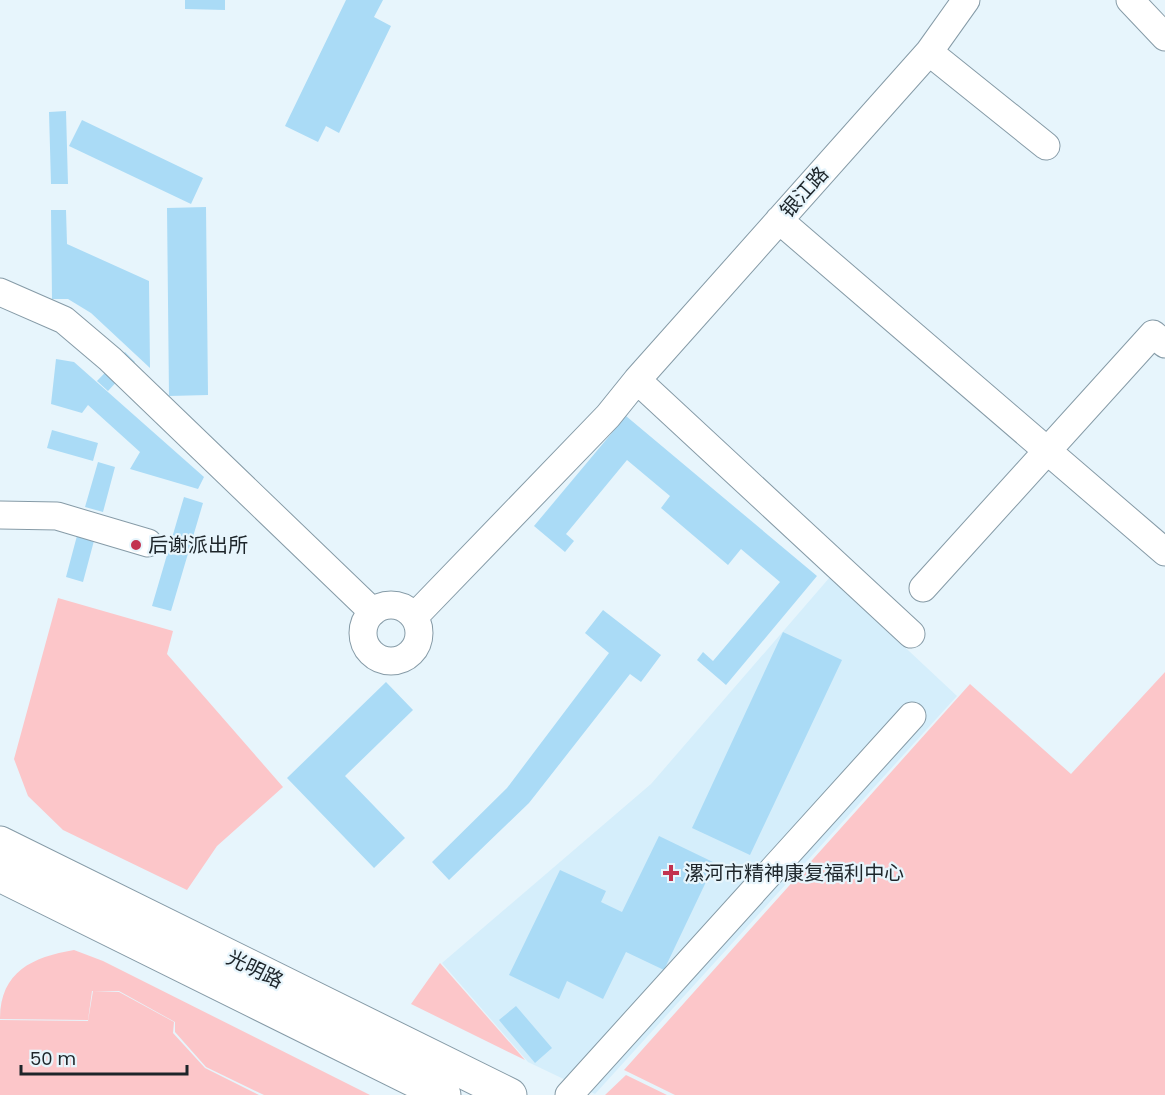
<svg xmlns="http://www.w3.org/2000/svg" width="1165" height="1095" font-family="Poppins,'Noto Sans SC',sans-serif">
<rect width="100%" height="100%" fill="#e7f5fc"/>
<path fill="#d5eefb" d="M830 577 957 696 595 1094 528 1062 442 963 651 784Z"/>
<path fill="#fcc6c9" d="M58 598 173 631 167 654 283 787 217 846 187 890 63 830 28 796 14 759Z
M1165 672V1095H675L624 1070 970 684 1071 774Z
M74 950 103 961 370 1095H264L206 1067 175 1032V1022L119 991H92L88 1020 0 1019C0 972 32 957 74 950Z
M440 963 525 1060 411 1004Z
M93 991 119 992 174 1022 173 1033 205 1068 259 1095H0V1020L88 1021Z
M626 1075 667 1095H605Z"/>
<path fill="#aadbf6" d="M185 0H225V10L185 9Z
M346 0H383L374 17 391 26 339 133 326 126 318 142 285 126Z
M66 111 68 184H51L49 112Z
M82 120 203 178 191 204 69 146Z
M206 207 208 395 169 396 167 208Z
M51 210H66L67 244 149 281 150 368 91 313 68 299H52Z
M125 352 135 362 108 391 97 381Z
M56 359 74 362 204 477 198 489 130 469 140 452 88 405 82 413 51 404Z
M626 416 817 576 726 685 697 660 703 652 713 661 780 582 741 549 728 565 661 508 670 496 627 460 566 534 574 541 565 552 534 526Z
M52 430 98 443 93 461 47 448Z
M98 462 115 467 103 512 85 507Z
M184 497 203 503 171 611 152 606Z
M78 532 95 537 83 582 66 577Z
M603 610 661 655 641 682 630 674 529 803 449 880 432 862 507 788 609 653 585 633Z
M783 632 842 660 750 855 692 828Z
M386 682 413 710 345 776 405 838 374 868 287 778Z
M659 836 715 863 664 970 626 952 603 999 567 981 559 999 509 975 560 870 606 891 601 902 622 912Z
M516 1006 552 1048 535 1063 499 1020Z"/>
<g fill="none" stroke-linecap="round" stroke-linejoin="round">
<defs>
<path id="minor" d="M1130 0 1165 37
M929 52 1046 146
M779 220 1165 552
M0 292 64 320 110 359 373 612
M637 380 911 634
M0 515 57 516 148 543
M923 588 1153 334 1165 344
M363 633a28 28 0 1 1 56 0a28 28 0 1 1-56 0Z
M414 617 608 416 637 380 929 52 966 0
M569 1095 912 716"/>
<path id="tertiary" d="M0 843 510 1095
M0 875 444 1095"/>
</defs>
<use href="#minor" stroke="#869ba7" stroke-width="29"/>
<use href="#tertiary" stroke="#869ba7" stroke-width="35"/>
<use href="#minor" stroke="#fff" stroke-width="27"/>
<use href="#tertiary" stroke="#fff" stroke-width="33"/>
</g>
<g fill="#c2324f" stroke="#e7f5fc" stroke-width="2">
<circle cx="136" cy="545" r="6"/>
<path d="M668 864h6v6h6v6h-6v6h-6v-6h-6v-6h6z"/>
</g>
<g text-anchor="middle" stroke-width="4.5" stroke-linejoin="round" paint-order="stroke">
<g font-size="20" fill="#1d252a" stroke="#e7f5fc">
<text transform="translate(804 192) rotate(-48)" y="7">银江路</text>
<text transform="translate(255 969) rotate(26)" y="7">光明路</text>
</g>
<g font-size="20" fill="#1d252a" stroke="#e7f5fc" text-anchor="start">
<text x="148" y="552">后谢派出所</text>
<text x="684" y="880">漯河市精神康复福利中心</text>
</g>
</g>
<path d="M21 1065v9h166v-9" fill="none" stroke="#1d252a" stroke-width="3"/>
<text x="30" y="1065" font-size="18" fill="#1d252a" stroke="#e7f5fc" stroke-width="4.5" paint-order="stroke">50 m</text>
</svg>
